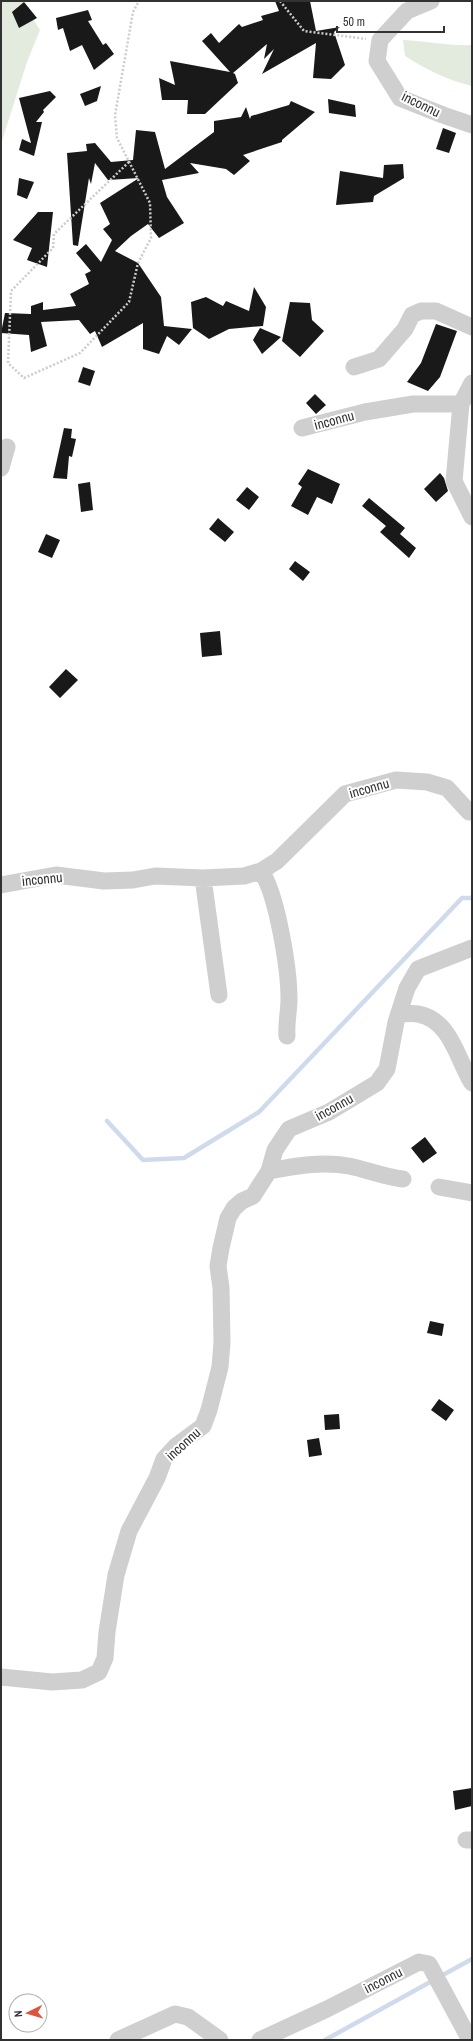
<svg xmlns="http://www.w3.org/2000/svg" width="473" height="2041" font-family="'Archivo Narrow',sans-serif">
<rect width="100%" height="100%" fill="#fff"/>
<path fill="#e3ebdf" d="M1 1H22L40 30 27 62 1 144Z
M403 40C426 41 449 46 472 45V86C447 80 427 70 405 56Z"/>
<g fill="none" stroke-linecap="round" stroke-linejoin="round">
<path stroke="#cfdbec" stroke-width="4.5" d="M107 1121 143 1160 184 1158 259 1112 462 898H472
M325 2040 472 1959"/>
</g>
<path fill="#191919" d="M275 1H310L316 31 340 27 334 32 345 65 331 79 313 78 316 43 262 74 274 49 264 59 267 44 233 73 235 74 238 83 205 114H187L188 100H162L159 78 175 85 170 61 230 72 202 41 211 33 219 43 239 24 242 27 263 20 261 16 279 11Z
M24 2 37 18 19 28 12 12Z
M88 10 92 20 88 21 103 45 106 43 114 54 94 70 82 45 70 51 63 28 58 30 56 18Z
M101 86 97 101 85 106 80 94Z
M50 91 56 97 43 110 44 112 36 122H42L34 156 19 150 22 139 31 143 19 98Z
M328 99 355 105 356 117 329 113Z
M291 101 315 112 282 140V142L243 155 250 161 234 175 226 169 190 163 199 173 162 180 167 197 184 223 159 238 148 224 131 236 115 251 138 263 161 297 164 326 192 329 179 345 167 336 159 354 143 349V323L102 347 95 331 90 334 79 320 41 322 47 346 31 352 29 335 1 333 5 313 31 314V306L43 302V310L76 306 70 294 89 284 85 274 91 271 76 253 86 244 101 262 112 240 103 229 110 224 100 203 139 178 108 180 95 163 91 184 89 178 78 246 73 245 67 153 87 151 86 144 95 143 111 162 133 160 136 130 155 132 165 169 214 132V121L241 117 246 107 250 119 251 116 289 105Z
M443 128 456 133 449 153 436 149Z
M403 164 404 178 374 196 373 202 336 205 340 171 383 178 384 165Z
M19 178 34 182 27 199 17 195Z
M38 212H53L47 267 27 260 32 248 13 240Z
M254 287 266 307 263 326 229 329 209 339 193 328 191 302 206 297 223 306 226 301 249 311Z
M290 302 310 303 312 320 324 331 300 357 282 341Z
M436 324 457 331 440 377 428 391 407 382 421 363Z
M260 328 281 337 262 354 253 340Z
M83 367 95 371 90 386 78 382Z
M315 394 326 405 316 414 306 403Z
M64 428 72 429 71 438 76 439 72 457 69 456 67 479 53 478Z
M308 469 340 484 332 504 317 497 308 515 291 506 302 487 298 484Z
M440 473 444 478 448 491 436 502 424 489Z
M90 482 93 510 81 512 78 484Z
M247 487 259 497 249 510 236 500Z
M369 498 405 528 400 534 416 548 409 558 380 532 386 526 362 506Z
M218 518 234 532 225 542 209 529Z
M46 534 60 540 52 558 38 552Z
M295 561 310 572 303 581 289 569Z
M220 631 222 655 202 657 200 633Z
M66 669 78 680 60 698 49 687Z
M425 1137 437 1153 423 1163 411 1148Z
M430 1321 444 1324 442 1336 427 1333Z
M439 1399 454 1410 446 1421 431 1410Z
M339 1414 340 1429 325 1430 324 1415Z
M319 1438 322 1455 309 1457 307 1440Z
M472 1788V1806L455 1810 453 1791Z"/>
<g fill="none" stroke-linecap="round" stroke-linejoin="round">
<path stroke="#ccc" stroke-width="2.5" stroke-dasharray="2 2" stroke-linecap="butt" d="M280 1 304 31 366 39
M129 162 54 234 53 248 11 291 8 363 24 378 80 353 129 302 138 263 151 238 150 203 117 138 115 115 133 12 139 1"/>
<path stroke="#cfcfcf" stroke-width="17" d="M431 1 407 11 380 40 377 61 400 98 443 115 472 125
M354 367 379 359 405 329 412 315 421 311H436L472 327
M472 383 461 404 454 481 472 517
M302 428 365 412 413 404H461
M1 468 7 447
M261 871C277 894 289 969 289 999 289 1011 286 1023 287 1036
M203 878 219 995
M1 885 56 875 104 881 133 880 155 876 203 878 244 876 261 871 277 861 345 794 396 780 427 782 447 788 469 812H472
M399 1014C405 1014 412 1013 418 1014 451 1020 457 1059 472 1083
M269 1171C294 1166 323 1161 349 1166 368 1170 384 1177 403 1179
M439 1187 472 1193
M1 1677 52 1682 82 1680 99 1672 105 1658 107 1632 116 1575 129 1531 157 1478 164 1459 176 1446 203 1426 209 1410 220 1367 222 1343 221 1288 218 1266 221 1248 228 1218 234 1208 242 1201 253 1196 269 1171 275 1150 289 1129 329 1112 377 1083 387 1069 396 1022 407 988 418 969 472 948
M466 1840H472
M118 2040 175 2014 188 2017 220 2040
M260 2040 327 2009 419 1962 429 1964 470 2040"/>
</g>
<g text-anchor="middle" stroke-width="4" stroke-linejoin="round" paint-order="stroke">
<g font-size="14" fill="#323232" stroke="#fff">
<text transform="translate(421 104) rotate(26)" y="5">inconnu</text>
<text transform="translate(334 420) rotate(-15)" y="5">inconnu</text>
<text transform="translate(369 788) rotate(-16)" y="5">inconnu</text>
<text transform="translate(42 879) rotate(-6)" y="5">inconnu</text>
<text transform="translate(334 1107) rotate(-29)" y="5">inconnu</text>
<text transform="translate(183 1444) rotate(-42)" y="5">inconnu</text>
<text transform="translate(383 1980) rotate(-27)" y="5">inconnu</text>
</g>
</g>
<rect width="473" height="2041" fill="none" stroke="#323232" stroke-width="4"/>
<g transform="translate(28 2013) rotate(265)"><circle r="19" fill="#ffffff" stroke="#adadad"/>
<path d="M0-3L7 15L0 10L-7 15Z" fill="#e0543e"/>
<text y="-6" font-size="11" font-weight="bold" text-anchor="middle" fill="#323232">N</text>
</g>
<path d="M337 26v6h107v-6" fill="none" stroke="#323232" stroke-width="2"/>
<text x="343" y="26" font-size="12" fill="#323232" stroke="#ffffff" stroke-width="3" paint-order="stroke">50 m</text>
</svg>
